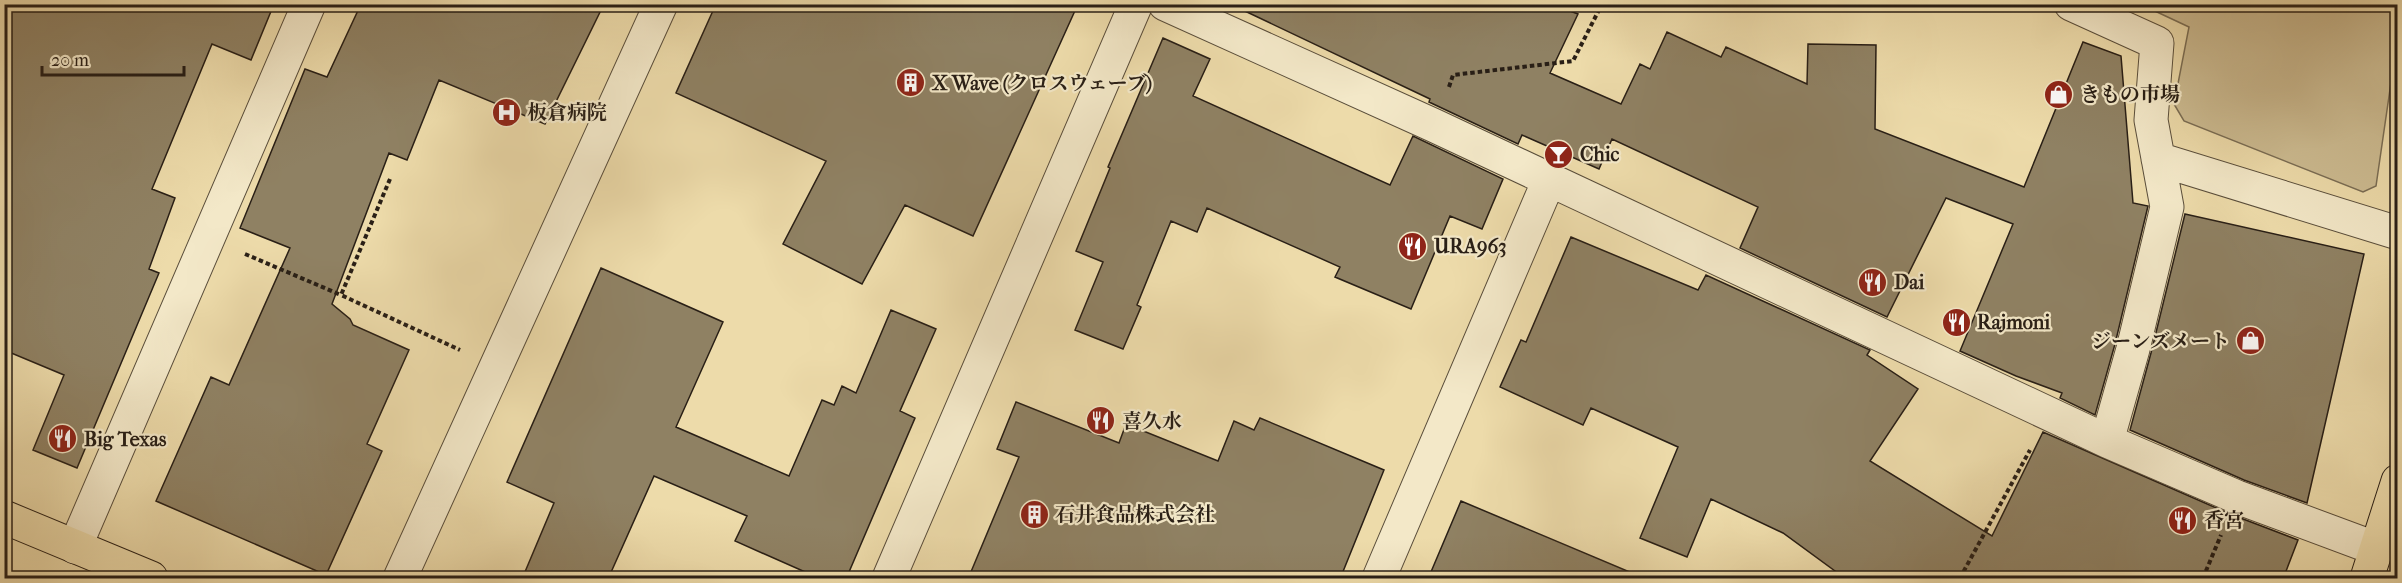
<svg xmlns="http://www.w3.org/2000/svg" width="2402" height="583" font-family="'IM FELL French Canon','Noto Serif JP',serif">
<rect width="100%" height="100%" fill="#eddbaa"/>
<filter id="stains"><feTurbulence type="fractalNoise" baseFrequency=".00333" numOctaves="4"/><feColorMatrix values="0 0 0 0 .2 0 0 0 0 .09 0 0 0 0 .02 0 0 0 .5 -.17"/></filter>
<radialGradient id="worn" r=".72"><stop offset=".6" stop-color="#630" stop-opacity="0"/><stop offset="1" stop-color="#630" stop-opacity=".3"/></radialGradient>
<path fill="#ccbb91" stroke="#7a6d54" stroke-width="1.5" d="M2142 5H2397V41L2376 186 2363 192 2184 121 2174 104 2189 27Z"/>
<path fill="#8f8163" stroke="#291f16" stroke-width="1.5" d="M4 4H274L251 60 212 44 152 189 175 198 149 269 159 273 77 468 33 450 64 375 4 350Z
M361 4H604L545 124 439 80 407 160 389 153 332 304 350 319 353 325 409 350 367 444 382 451 326 575 156 501 211 377 229 385 290 248 240 228 305 69 327 77Z
M716 4H1078L973 236 905 205 862 284 783 244 826 161 676 93Z
M1230 4H1551L1578 14 1550 73 1621 104 1640 64 1650 69 1667 32 1721 57 1726 47 1807 84 1808 44 1876 45 1875 129 2024 187 2083 42 2121 56 2133 203 2148 206 2115 344 2095 415 2060 398 2062 393 2016 376 1960 351 2013 224 1946 198 1887 317 1740 248 1758 207 1612 139 1599 169 1522 135 1518 144 1429 102 1430 99Z
M1163 38 1210 59 1193 96 1390 185 1413 136 1503 179 1482 229 1450 216 1411 309 1335 277 1340 267 1207 208 1197 232 1171 221 1137 305 1141 307 1123 349 1075 330 1103 262 1076 251 1110 168 1108 167Z
M2185 214 2364 254 2307 503 2244 480 2130 430 2151 353Z
M1571 237 1698 290 1706 275 1870 350 1867 355 1918 389 1870 461 1992 536 2043 432 2230 514 2298 540 2283 579H1846L1783 533 1711 499 1687 557 1640 538 1678 447 1591 408 1583 425 1500 387 1521 340 1526 342Z
M601 268 723 322 676 427 789 476 822 400 834 405 842 386 856 393 891 310 936 329 900 411 915 418 846 579H821L735 541 747 516 654 476 608 579H522L554 503 507 482Z
M1016 402 1119 443 1126 424 1218 461 1234 421 1254 430 1260 418 1384 470 1340 579H968L1019 457 997 449Z
M1461 501 1644 578 1643 579H1428Z"/>
<g fill="none" stroke-linecap="round" stroke-linejoin="round">
<defs>
<path id="minor" d="M1165 4 1433 125 2107 441 2237 497 2377 549
M2071 4 2157 43 2151 120 2167 207 2133 349 2107 441
M2158 159 2398 233
M75 547 309 4
M400 578 661 4
M889 578 1136 4
M1379 578 1549 180"/>
<path id="major" d="M2367 578 2398 481"/>
<path id="highway" d="M4 517 151 578"/>
</defs>
<use href="#minor" stroke="#5a4e3b" stroke-width="35"/>
<use href="#major" stroke="#291f16" stroke-width="35"/>
<use href="#highway" stroke="#291f16" stroke-width="35"/>
<path stroke="#291f16" stroke-width="4" stroke-dasharray="4.5 3" stroke-linecap="butt" d="M1449 87 1453 75 1573 61 1602 4
M390 179 341 295 460 350
M245 254 341 295
M1960 578 2030 450
M2203 578 2221 535"/>
<use href="#minor" stroke="#f3e8c8" stroke-width="33"/>
<use href="#major" stroke="#eddbaa" stroke-width="33"/>
<use href="#highway" stroke="#eddbaa" stroke-width="33"/>
</g>
<defs>
<symbol id="building-disc" viewBox="-11 -11 22 22"><circle r="9.5" fill="#8f2418" stroke="#f3e8c8"/><path d="M-4-6H4V6H1V3H-1V6H-4ZM-2.5-4.3h1.7v1.8h-1.7ZM.8-4.3h1.7v1.8H.8ZM-2.5-1h1.7V.8h-1.7ZM.8-1h1.7V.8H.8Z" fill="#fff"/></symbol>
<symbol id="shop-disc" viewBox="-11 -11 22 22"><circle r="9.5" fill="#8f2418" stroke="#f3e8c8"/><path d="M-5-2.5h2.3a2.7 3.5 0 0 1 5.4 0H5L5.5 6h-11ZM-1.5-2.5h3a1.5 2.3 0 0 0-3 0Z" fill="#fff"/></symbol>
<symbol id="hospital-disc" viewBox="-11 -11 22 22"><circle r="9.5" fill="#8f2418" stroke="#f3e8c8"/><path d="M-5-5h3v3.5h4V-5h3V5h-3V1.5h-4V5h-3Z" fill="#fff"/></symbol>
<symbol id="bar-disc" viewBox="-11 -11 22 22"><circle r="9.5" fill="#8f2418" stroke="#f3e8c8"/><path d="M-6-5H6L.8 .8V4.5H3.5V6h-7V4.5H-.8V.8Z" fill="#fff"/></symbol>
<symbol id="restaurant-disc" viewBox="-11 -11 22 22"><circle r="9.5" fill="#8f2418" stroke="#f3e8c8"/><path d="M-5-6h1v4h1v-4h1v4h1v-4h1v5L-1.5 .5V6h-2V.5L-5-1ZM5-6V6H3V1.5H1.5Q1.5-4 5-6Z" fill="#fff"/></symbol>
</defs>
<g fill-rule="evenodd">
<use href="#building-disc" x="894" y="66" width="33" height="33"/>
<use href="#shop-disc" x="2042" y="78" width="33" height="33"/>
<use href="#hospital-disc" x="490" y="96" width="33" height="33"/>
<use href="#bar-disc" x="1542" y="138" width="33" height="33"/>
<use href="#restaurant-disc" x="1396" y="230" width="33" height="33"/>
<use href="#restaurant-disc" x="1856" y="266" width="33" height="33"/>
<use href="#restaurant-disc" x="1940" y="306" width="33" height="33"/>
<use href="#shop-disc" x="2234" y="324" width="33" height="33"/>
<use href="#restaurant-disc" x="1084" y="404" width="33" height="33"/>
<use href="#restaurant-disc" x="46" y="422" width="33" height="33"/>
<use href="#building-disc" x="1018" y="498" width="33" height="33"/>
<use href="#restaurant-disc" x="2166" y="504" width="33" height="33"/>
</g>
<g text-anchor="middle" stroke-width="4.5" stroke-linejoin="round" paint-order="stroke">
<g font-size="20" font-weight="bold" fill="#291f16" stroke="#f3e8c8" text-anchor="start">
<text x="932" y="90">X Wave (クロスウェーブ)</text>
<text x="2080" y="101">きもの市場</text>
<text x="527" y="119">板倉病院</text>
<text x="1580" y="161">Chic</text>
<text x="1434" y="253">URA963</text>
<text x="1894" y="289">Dai</text>
<text x="1977" y="329">Rajmoni</text>
<text x="2230" y="348" text-anchor="end">ジーンズメート</text>
<text x="1122" y="428">喜久水</text>
<text x="84" y="446">Big Texas</text>
<text x="1055" y="521">石井食品株式会社</text>
<text x="2204" y="527">香宮</text>
</g>
</g>
<rect width="2402" height="583" fill="none" stroke="#eddbaa" stroke-width="24"/>
<rect x="6" y="6" width="2390" height="571" fill="none" stroke="#291f16" stroke-width="3"/>
<rect x="12" y="12" width="2378" height="559" fill="none" stroke="#291f16" stroke-width="1.5"/>
<path d="M42 66v9h142v-9" fill="none" stroke="#291f16" stroke-width="3"/>
<text x="51" y="66" font-size="18" fill="#291f16" stroke="#f3e8c8" stroke-width="4.5" paint-order="stroke">20 m</text>
<rect width="100%" height="100%" filter="url(#stains)"/>
<rect width="100%" height="100%" fill="url(#worn)"/>
</svg>
